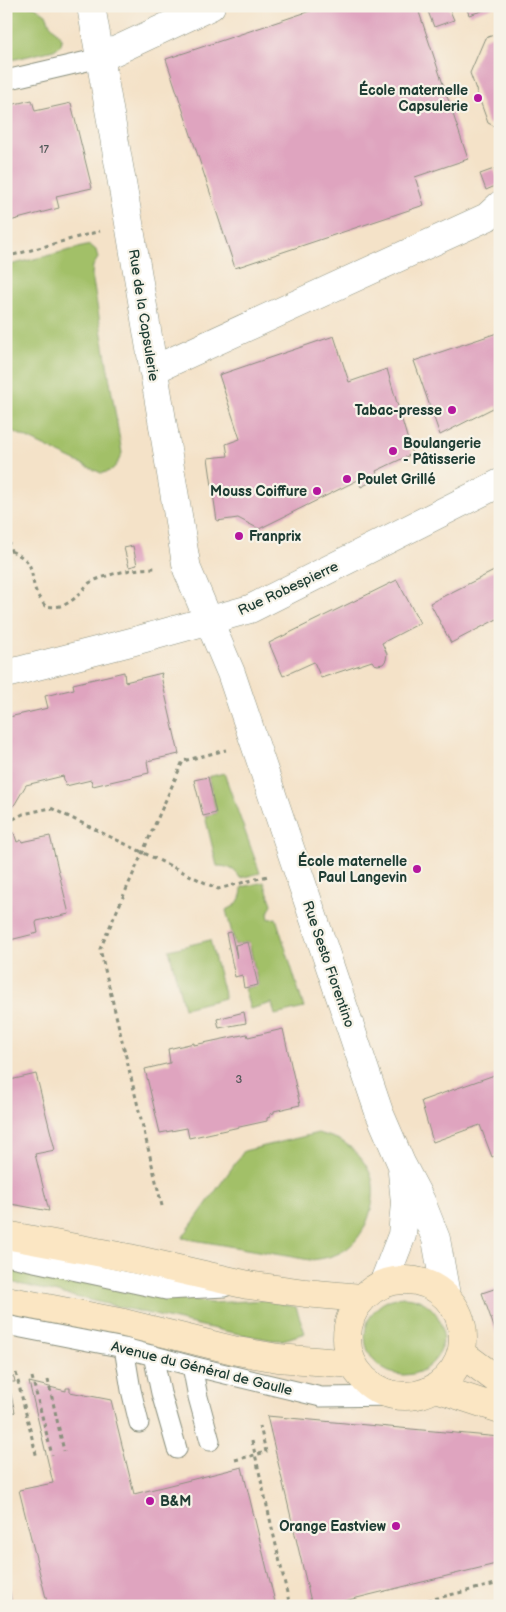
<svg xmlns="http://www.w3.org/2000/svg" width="506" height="1612" font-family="'Balsamiq Sans',sans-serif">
<rect width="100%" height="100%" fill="#f7f3e8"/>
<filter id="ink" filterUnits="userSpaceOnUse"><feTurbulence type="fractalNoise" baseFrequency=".02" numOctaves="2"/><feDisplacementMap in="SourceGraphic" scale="10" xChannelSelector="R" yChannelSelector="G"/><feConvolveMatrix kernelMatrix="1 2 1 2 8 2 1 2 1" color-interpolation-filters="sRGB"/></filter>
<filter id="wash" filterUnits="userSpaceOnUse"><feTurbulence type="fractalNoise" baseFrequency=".0096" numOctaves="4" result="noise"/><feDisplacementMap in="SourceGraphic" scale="20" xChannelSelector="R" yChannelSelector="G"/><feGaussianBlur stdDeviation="1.12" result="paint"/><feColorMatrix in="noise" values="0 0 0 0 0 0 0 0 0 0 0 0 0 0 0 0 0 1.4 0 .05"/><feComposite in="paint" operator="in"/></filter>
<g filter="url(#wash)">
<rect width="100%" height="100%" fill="#f4e2c8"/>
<path fill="#a2c068" stroke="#607e4e" d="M6 6H34L46 14 50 24 62 38 61 45 54 50 7 61Z
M90 245 96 250 98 258 93 266 92 275 122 453C117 465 114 472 101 473L6 428V266Z
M224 773 260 873 240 878C235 869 228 866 217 866L205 816 216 813 208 777Z
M264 882 272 904 268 913 269 919 276 918 304 1008 275 1015 272 1003 250 1009 244 988 258 985 249 942 235 945 226 910C237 906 242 899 242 887Z
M210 940 225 998 184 1008 169 950Z
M318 1133C326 1136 339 1138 346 1144 358 1152 372 1170 373 1185 375 1206 366 1233 349 1247 338 1256 323 1259 310 1260L182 1238 244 1151Z
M6 1263 211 1303 266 1300 296 1307 305 1333 283 1340H272L224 1331 6 1281Z
M365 1336a39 39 0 1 1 78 0a39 39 0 1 1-78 0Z"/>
<g id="blocks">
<path fill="#dfa4bf" d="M325 6H417L468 159 415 177 424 205 235 268 166 59Z
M426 6H448L454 20 434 27Z
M466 6H494V7L469 15Z
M500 33V129L488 123 470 73 485 38Z
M32 100 35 111 71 103 92 188 56 196 59 208 6 222V106Z
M494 169 500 184 486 190 480 174Z
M500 332V412L497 406 440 435 414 361Z
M334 336 349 382 387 369 412 454 376 471 379 478 361 487 358 480 259 529 238 518 217 521 208 458 228 456 226 444 240 439 219 375Z
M133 546 137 565 129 567 124 548Z
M500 568V624L497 619 451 643 430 603Z
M397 580 420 623 382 643 387 654 386 660 383 664 378 665 374 664 372 661 321 678 314 662 283 676 269 643Z
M124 672 125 682 162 673 161 676 179 754 147 761 149 773 93 786 91 780 66 786 63 776 26 785 15 804 6 812V716L9 717 48 708 45 696 74 689 73 684Z
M208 777 216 813 203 816 194 780Z
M14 833 17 842 21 840 22 842 50 836 69 914 37 921 36 923 38 933 6 941V834Z
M231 932 237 958 235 945 248 942 258 985 244 988 242 975 235 977 226 933Z
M244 1012 246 1023 219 1028 217 1019Z
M283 1029 300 1105 274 1111V1113L270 1114V1117L267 1118V1121L189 1138 187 1128 160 1133 145 1069 170 1063 168 1049 194 1043V1045L247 1034 248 1037Z
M500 1073V1154L492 1157 480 1125 433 1142 421 1101Z
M36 1074 55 1150 35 1154 49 1211 6 1203V1081Z
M500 1287V1341H499L482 1293Z
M6 1375 14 1377 15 1382H11V1380L8 1382 15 1412 11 1415 10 1414 6 1420Z
M29 1382 66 1391V1388H70V1392L111 1400 134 1494 242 1467 276 1606H48L19 1490 53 1483Z
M267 1416 500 1437V1563L324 1606H312Z
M6 1585 9 1588 12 1606H6Z"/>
</g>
</g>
<g filter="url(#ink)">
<use href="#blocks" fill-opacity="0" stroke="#8a907e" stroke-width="1"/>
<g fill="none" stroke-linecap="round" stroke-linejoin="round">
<defs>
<path id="lane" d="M6 80 100 58
M6 1256 166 1290 225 1287
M6 1325 124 1348 192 1366 321 1397 399 1396
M124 1348 131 1390 139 1423
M153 1355 161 1393 177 1449
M192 1366 198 1397 210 1441"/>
<path id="street" d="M91 6 129 223 187 569 231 673 379 1112 401 1163 421 1201 436 1239 446 1295
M100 58 211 6
M153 370 487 217 500 205
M6 674 131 642 250 609 500 483
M383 1284 402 1235 405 1203 402 1172"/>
<path id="secondary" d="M6 1235 129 1258 248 1285 305 1293 361 1298
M347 1338a58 58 0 1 1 116 0a58 58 0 1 1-116 0Z
M6 1300 124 1323 237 1351 278 1358 353 1364
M461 1353 500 1382
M436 1388 500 1409"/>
</defs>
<use href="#lane" stroke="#8a907e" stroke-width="21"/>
<use href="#street" stroke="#8a907e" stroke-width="29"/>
<use href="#secondary" stroke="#8a907e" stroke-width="29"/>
<path stroke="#8a907e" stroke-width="3" stroke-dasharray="4 4" stroke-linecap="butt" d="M6 257 100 231
M6 533 11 551 6 552
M11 551C40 564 27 574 38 596 40 599 43 603 45 606 62 609 71 603 83 590 85 587 87 584 91 582 110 573 136 568 157 568
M6 823 23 814 51 808 218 889 268 876
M162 1206 100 949 183 761 226 750
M16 1373 37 1458
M32 1377 52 1455
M48 1380 64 1451
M252 1441 290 1606
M235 1460 266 1452 260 1426
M404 1606 500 1583"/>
<use href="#lane" stroke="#fff" stroke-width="19"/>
<use href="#street" stroke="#fff" stroke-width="28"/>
<use href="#secondary" stroke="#fbe6c3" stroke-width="28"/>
</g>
</g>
<g fill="#b5179e" stroke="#f7f3e8" stroke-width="2">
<circle cx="478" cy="98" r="5"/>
<circle cx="452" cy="410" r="5"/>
<circle cx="393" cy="451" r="5"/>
<circle cx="347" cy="479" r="5"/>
<circle cx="317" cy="491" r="5"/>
<circle cx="239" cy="536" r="5"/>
<circle cx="417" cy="869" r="5"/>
<circle cx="150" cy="1501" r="5"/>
<circle cx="396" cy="1526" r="5"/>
</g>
<g text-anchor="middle" stroke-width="4.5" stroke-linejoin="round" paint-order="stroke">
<g font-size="11" fill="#4f5757">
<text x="44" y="153">17</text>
<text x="239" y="1083">3</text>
</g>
<g font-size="14" font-weight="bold" fill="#1f3d34" stroke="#f7f3e8" text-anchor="end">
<text x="468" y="95">École maternelle<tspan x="468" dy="16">Capsulerie</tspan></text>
<text x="442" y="415">Tabac-presse</text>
<text x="403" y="448" text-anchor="start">Boulangerie<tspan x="403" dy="16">- Pâtisserie</tspan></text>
<text x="357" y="484" text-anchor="start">Poulet Grillé</text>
<text x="307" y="496">Mouss Coiffure</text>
<text x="249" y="541" text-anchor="start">Franprix</text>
<text x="407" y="866">École maternelle<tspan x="407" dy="16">Paul Langevin</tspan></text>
<text x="160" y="1506" text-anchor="start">B&amp;M</text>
<text x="386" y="1531">Orange Eastview</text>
</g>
<g font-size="14" fill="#1f3d34" stroke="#f7f3e8">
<text transform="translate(144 315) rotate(81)" y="5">Rue de la Capsulerie</text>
<text transform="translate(288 588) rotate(-25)" y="5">Rue Robespierre</text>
<text transform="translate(329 964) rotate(71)" y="5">Rue Sesto Fiorentino</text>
<text transform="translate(202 1368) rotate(14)" y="5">Avenue du Général de Gaulle</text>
</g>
</g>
<rect width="506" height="1612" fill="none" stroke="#f7f3e8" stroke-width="25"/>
</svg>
